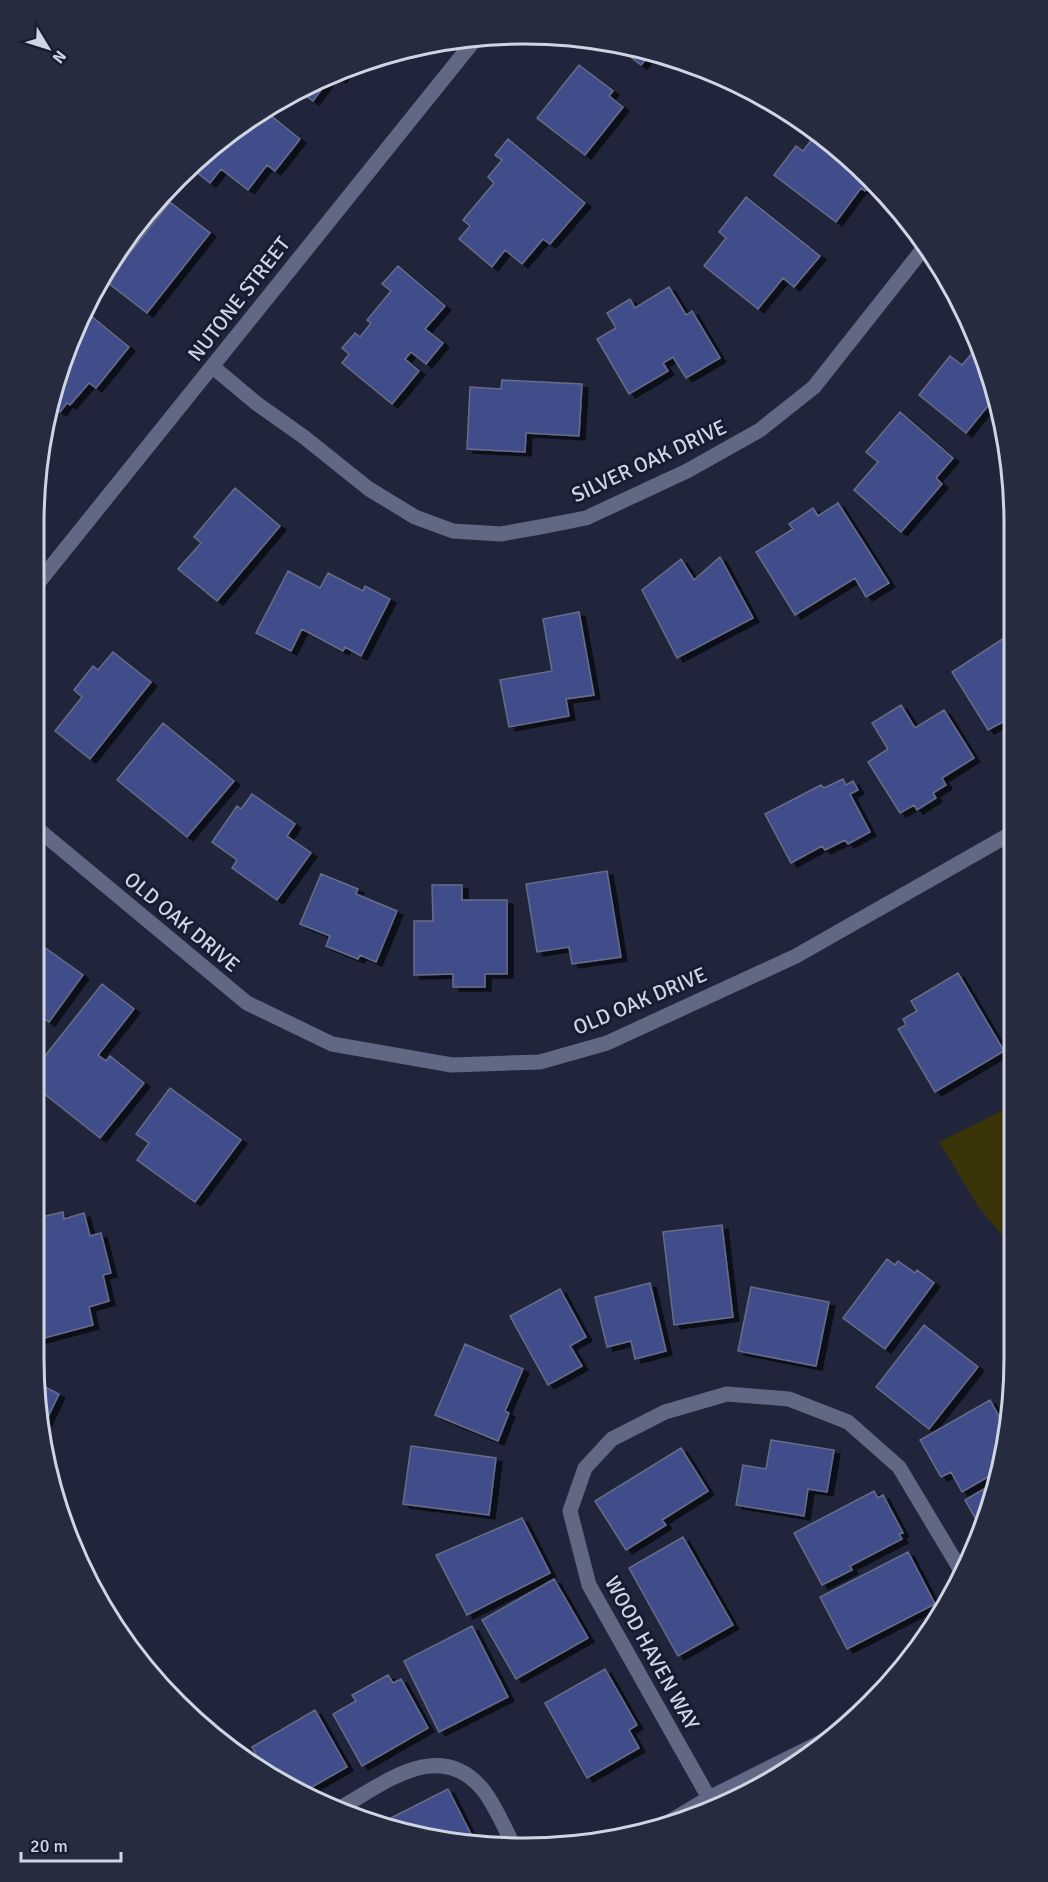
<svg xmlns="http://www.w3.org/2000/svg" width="1048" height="1882" font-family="Signika,sans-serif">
<defs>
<filter id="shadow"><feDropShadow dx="6" dy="4" stdDeviation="0" flood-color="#0009"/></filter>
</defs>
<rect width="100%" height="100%" fill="#20253c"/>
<path fill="#393307" d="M1013 1105V1248L979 1208 939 1142Z"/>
<path fill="#414d8a" stroke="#666d88" stroke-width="1.5" filter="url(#shadow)" d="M612 43 652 52 641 65Z
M579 65 613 91 609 96 623 107 585 155 537 118Z
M348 68 340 79 333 74Z
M333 74 313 101 297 90 307 83Z
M264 110 300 139 275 171 267 165 248 190 221 169 210 183 190 167 225 134Z
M816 134 874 180 865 191 861 188 836 222 774 175 796 146 803 151Z
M508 139 585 203 550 244 543 239 522 264 505 250 492 267 459 239 470 226 463 220 494 183 488 177 502 160 495 155Z
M746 197 820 256 794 287 783 278 758 309 704 266 726 238 719 232Z
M170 202 210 233 147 313 107 282Z
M398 266 445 306 425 329 443 343 426 364 411 352 405 359 419 371 392 404 342 363 349 354 342 348 355 333 360 337 371 323 367 320 391 291 382 284Z
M669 287 686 315 692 311 720 358 686 378 673 357 663 363 668 371 629 394 597 339 616 328 607 313 630 299 635 308Z
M84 310 129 347 96 388 89 383 70 405 67 403 60 412 51 405 59 367Z
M979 345 989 366 996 398 995 397 966 433 919 395 950 356 962 365Z
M502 380 582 384 579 436 526 433 525 452 467 449 470 387 501 389Z
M900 412 953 458 936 478 942 484 901 532 854 490 878 462 866 452Z
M235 488 280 526 217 601 178 569 201 543 194 537Z
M838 503 889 583 866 597 855 578 795 615 756 552 793 529 789 524 813 508 818 516Z
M720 557 753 618 677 658 642 590 681 559 694 580Z
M288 571 320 588 328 573 363 591 365 586 390 599 361 656 345 647 343 651 302 629 291 651 256 633Z
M579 612 594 695 566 699 569 716 509 727 500 680 552 671 543 619Z
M1007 636 1011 643 1012 717 988 730 952 672Z
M113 652 151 682 90 759 55 731 82 697 74 690 93 666 98 670Z
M901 705 915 728 944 710 974 758 942 778 946 785 933 793 936 798 917 810 914 805 900 813 868 762 888 749 872 723Z
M163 723 234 781 187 837 117 780Z
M843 779 846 785 853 781 858 790 850 794 870 832 848 844 845 840 825 850 822 846 791 863 765 814 821 785 824 788Z
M252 794 295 824 287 836 311 853 277 900 232 868 237 860 212 842 237 806 241 809Z
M607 871 621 957 572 964 569 947 537 952 526 884Z
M321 874 358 889 356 894 397 911 376 962 360 955 358 959 326 946 330 936 300 924Z
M432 885H462V900H507V974H485V987H453V974L414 975V921H433Z
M44 947 83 975 49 1022 33 1011V952L38 955Z
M958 973 1004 1051 935 1092 898 1029 906 1025 903 1019 917 1011 911 1001Z
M102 984 134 1009 98 1055 106 1061 110 1056 144 1083 100 1138 33 1085V1071Z
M170 1088 241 1140 195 1202 137 1160 149 1143 136 1134Z
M63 1212 64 1219 84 1213 90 1236 101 1233 111 1273 103 1275 109 1301 89 1307 93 1325 33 1341V1292L39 1291 35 1277H33V1219Z
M722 1225 733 1317 674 1325 663 1232Z
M887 1259 895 1265 898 1261 915 1273 917 1270 934 1283 885 1349 843 1318Z
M650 1283 666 1351 635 1359 631 1341 607 1347 595 1297Z
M751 1287 829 1302 816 1366 738 1351Z
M560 1289 586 1337 570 1346 582 1366 548 1385 510 1316Z
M924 1325 978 1367 929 1429 876 1387Z
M465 1344 523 1369 505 1411 509 1413 498 1441 435 1415Z
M37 1383 59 1394 44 1425Z
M990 1400 1006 1429 998 1471 962 1492 951 1472 941 1477 920 1440Z
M771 1440 834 1450 827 1492 808 1489 804 1516 736 1505 743 1465 766 1469Z
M411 1446 496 1458 489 1515 403 1504Z
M681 1448 708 1491 662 1520 666 1525 626 1550 595 1501Z
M996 1482 989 1515 982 1530 965 1500Z
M874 1491 878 1498 883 1495 903 1533 899 1534 902 1539 850 1566 852 1570 822 1585 794 1533Z
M522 1518 550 1573 467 1615 436 1555Z
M683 1537 733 1625 678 1656 629 1568Z
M908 1552 935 1604 847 1649 820 1597Z
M554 1579 588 1638 516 1679 482 1620Z
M472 1626 508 1697 439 1732 404 1661Z
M605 1669 637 1725 629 1730 639 1748 587 1778 545 1703Z
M388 1675 393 1683 401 1679 428 1728 362 1766 333 1714 356 1701 352 1695Z
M315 1710 347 1767 305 1791 267 1773 252 1747Z
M448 1789 474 1840 397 1832 379 1824Z"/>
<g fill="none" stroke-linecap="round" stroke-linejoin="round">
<path stroke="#616884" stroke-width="15" d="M213 367 256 403 304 437 369 489 415 517 453 531 501 534 540 527 586 518 687 471 760 430 814 387 927 244
M34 588 477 37
M34 826 247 1003 332 1044 452 1065 540 1062 607 1043 796 956 1012 833
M709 1798 589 1585 570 1511 585 1468 612 1439 665 1412 727 1394 789 1399 848 1422 899 1467 963 1574
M342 1807C386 1782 441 1737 484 1791 496 1807 504 1827 513 1844
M669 1822 709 1798 835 1735"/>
</g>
<g text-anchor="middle" stroke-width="6" stroke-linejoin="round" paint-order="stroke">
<g font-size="21" fill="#d0d5e4" stroke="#171c32">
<text transform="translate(239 299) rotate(-52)" y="7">NUTONE STREET</text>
<text transform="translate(649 461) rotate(-25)" y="7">SILVER OAK DRIVE</text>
<text transform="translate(182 922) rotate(40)" y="7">OLD OAK DRIVE</text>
<text transform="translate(640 1001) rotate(-23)" y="7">OLD OAK DRIVE</text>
<text transform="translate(652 1653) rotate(61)" y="7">WOOD HAVEN WAY</text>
</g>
</g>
<path d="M0 0H1048V1882H0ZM524 44H524A480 480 0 0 1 1004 524V1358A480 480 0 0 1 524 1838H524A480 480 0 0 1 44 1358V524A480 480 0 0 1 524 44Z" fill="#262b40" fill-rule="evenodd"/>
<path fill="none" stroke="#d0d5e4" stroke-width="3" d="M524 44H524A480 480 0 0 1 1004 524V1358A480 480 0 0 1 524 1838H524A480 480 0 0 1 44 1358V524A480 480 0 0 1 524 44Z"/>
<g transform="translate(48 48) rotate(128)" stroke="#171c32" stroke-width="4.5" paint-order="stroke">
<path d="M0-4.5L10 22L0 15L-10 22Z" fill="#d0d5e4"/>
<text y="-9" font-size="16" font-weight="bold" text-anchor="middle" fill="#d0d5e4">N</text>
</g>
<path d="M21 1852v9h100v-9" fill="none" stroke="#d0d5e4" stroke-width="3"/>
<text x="30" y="1852" font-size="18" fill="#d0d5e4" stroke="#171c32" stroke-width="4.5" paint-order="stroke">20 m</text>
</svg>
